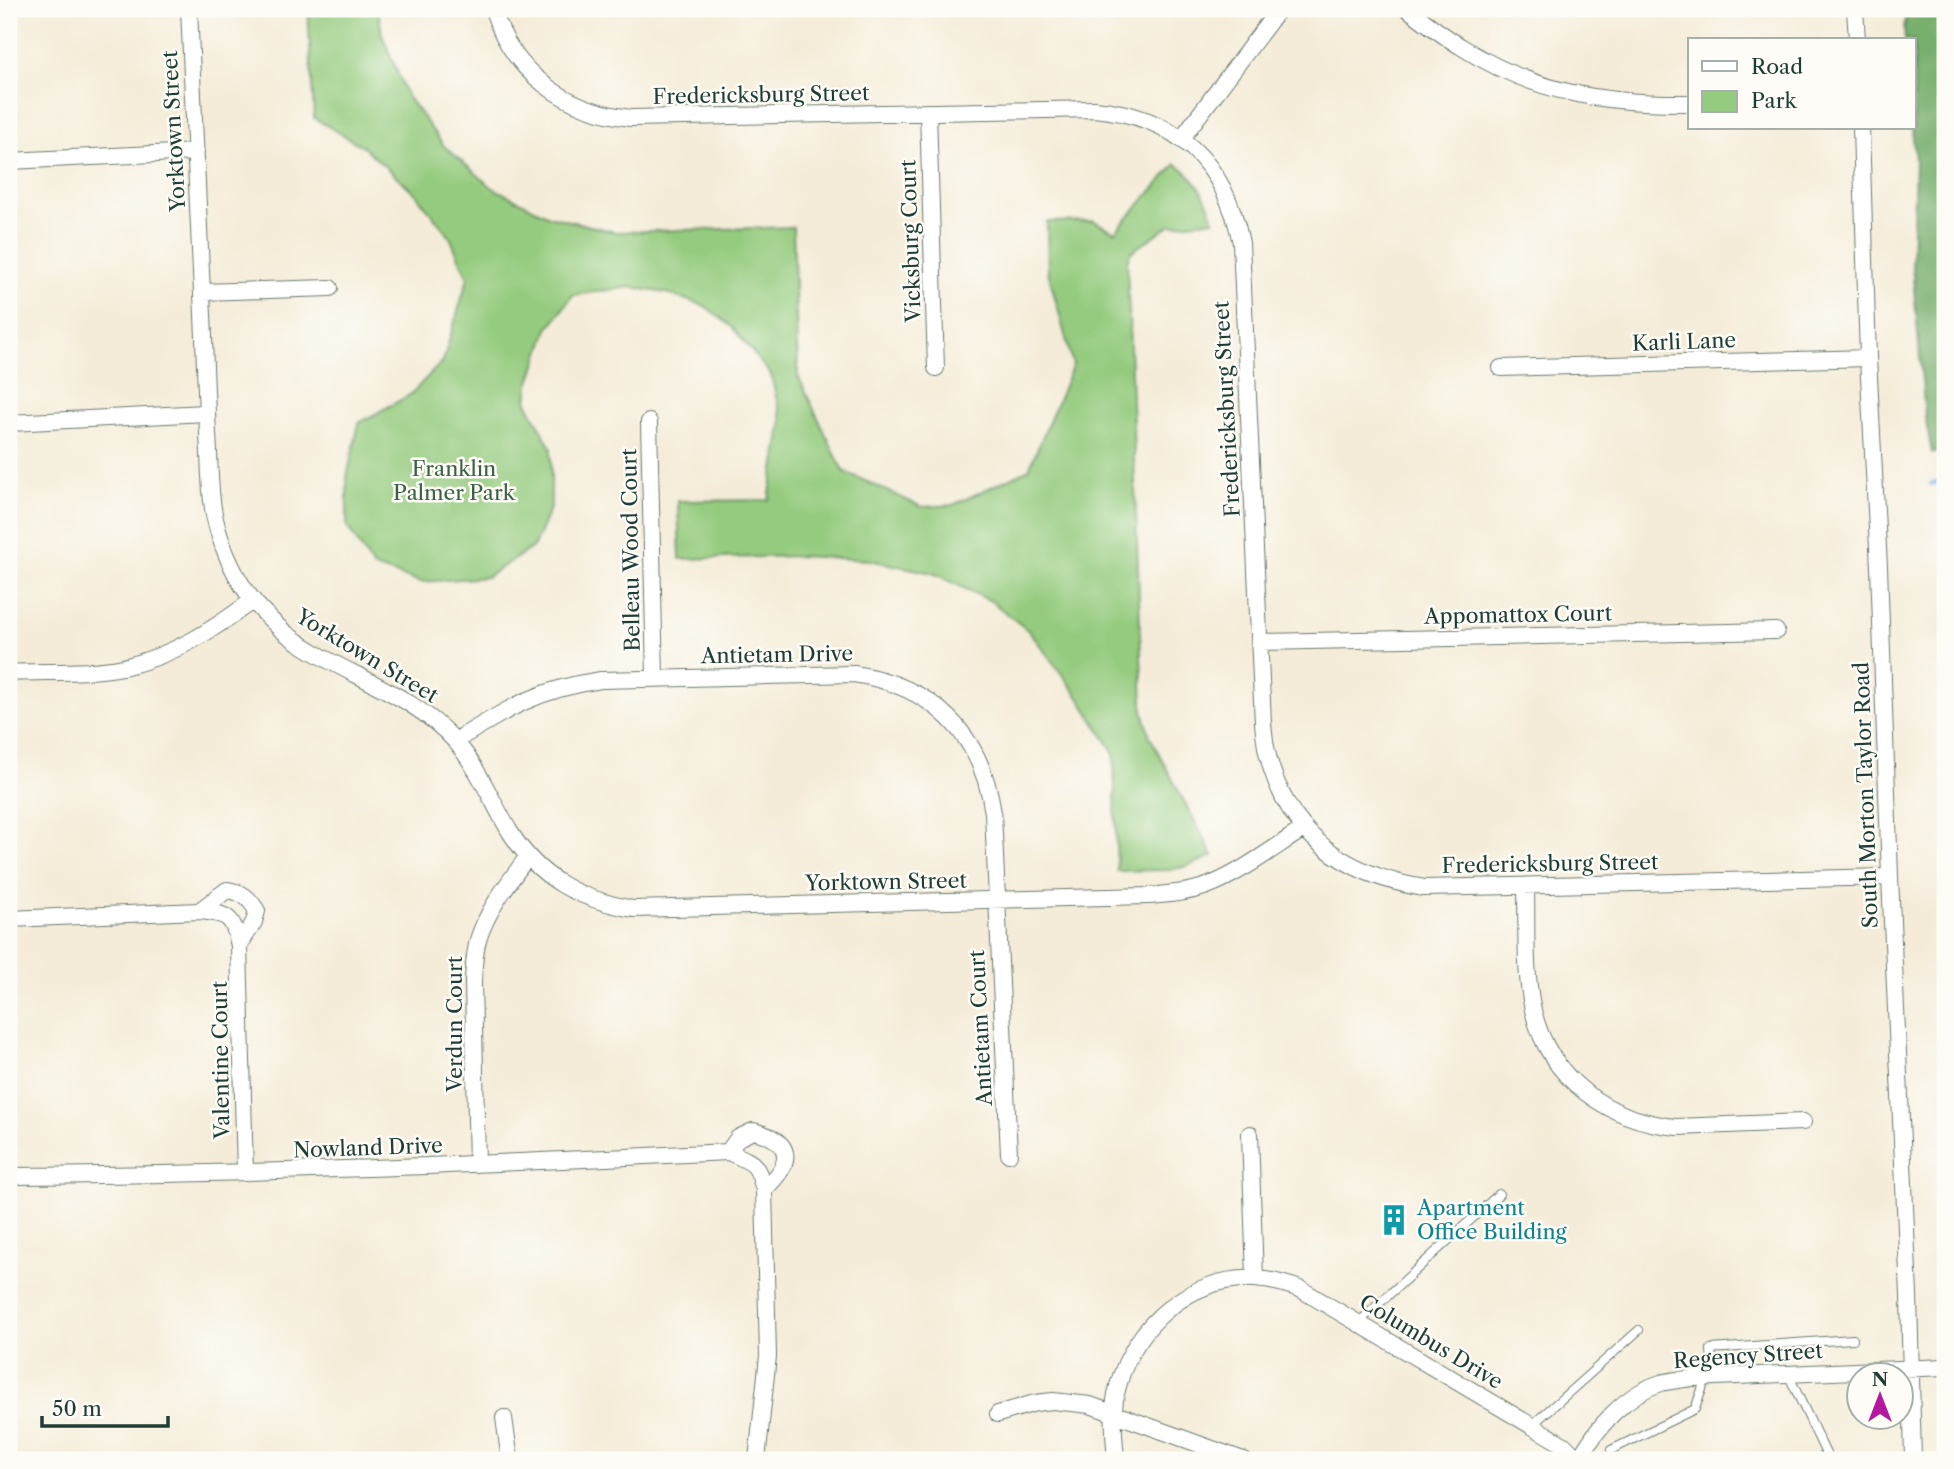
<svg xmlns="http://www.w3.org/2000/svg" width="1954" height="1469" font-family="'Libre Caslon Text',serif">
<rect width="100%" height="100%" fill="#fdfcf7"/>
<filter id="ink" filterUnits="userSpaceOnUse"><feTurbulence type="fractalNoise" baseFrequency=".0143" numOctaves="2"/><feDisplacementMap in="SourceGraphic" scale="14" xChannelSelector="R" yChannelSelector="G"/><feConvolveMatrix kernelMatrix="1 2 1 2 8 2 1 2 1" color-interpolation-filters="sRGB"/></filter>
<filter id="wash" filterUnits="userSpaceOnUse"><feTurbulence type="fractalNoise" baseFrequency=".00686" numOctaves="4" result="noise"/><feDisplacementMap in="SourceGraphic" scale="28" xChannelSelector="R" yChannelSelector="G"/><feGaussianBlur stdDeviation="1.57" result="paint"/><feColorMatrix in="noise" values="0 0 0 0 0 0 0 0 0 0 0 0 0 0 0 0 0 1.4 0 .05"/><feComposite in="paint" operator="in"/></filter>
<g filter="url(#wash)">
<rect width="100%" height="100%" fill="#f4ecd8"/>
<path fill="#94cb7e" stroke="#5a8459" stroke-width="2" d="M308 9H378L382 35 407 96 444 146 493 188 549 216 615 232 793 227 798 376 843 471 922 507 953 505 1029 469 1073 365 1048 271 1047 222 1094 221 1115 232 1176 164C1196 177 1207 197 1214 220L1170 225 1131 252 1127 261 1143 710 1150 737 1213 856 1188 866 1169 870 1117 871 1114 753 1076 693 1030 632 991 601 933 573 869 560 800 556 680 559 678 501 769 500 782 421 771 375 732 327 705 306 666 293 631 287 573 295 548 329 529 385 527 402 551 448V506L534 546 487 577 421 582 373 567 347 526V477L359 423 410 395 443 361 468 278 450 237 415 193 362 146 314 118Z"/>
<path fill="#77af6d" stroke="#4b7650" stroke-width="2" d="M1907 9H1945V452L1932 453 1925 416 1912 264 1915 160 1912 128H1914V40H1905L1904 28Z"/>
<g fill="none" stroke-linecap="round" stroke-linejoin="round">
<path stroke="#71a8df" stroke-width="5" d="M1931 484 1945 479"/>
</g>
</g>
<g filter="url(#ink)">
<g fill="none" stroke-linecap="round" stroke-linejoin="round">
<defs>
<path id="lane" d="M1358 1323 1499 1194
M1788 1374 1829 1460
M1713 1377 1711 1349 1853 1339
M1531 1426 1639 1330
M1611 1450 1695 1409 1706 1378"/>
<path id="street" d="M189 9C194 118 199 227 204 337 205 375 207 414 209 453 210 475 210 498 215 519 222 549 236 581 256 604 266 615 276 626 288 635 341 675 410 690 456 742 479 769 492 802 510 832 540 880 579 899 633 909L1148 896C1168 894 1188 893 1207 886 1238 875 1276 846 1305 828
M493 9C512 73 566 111 631 118L1094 109C1176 116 1225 162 1241 243L1263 723C1264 734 1265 745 1268 756 1288 836 1346 875 1424 888L1890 877
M1408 9C1425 22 1442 35 1460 46 1533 93 1604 104 1690 103
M1855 9 1857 40
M928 112 936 368
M1861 128 1868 358 1879 567 1890 877 1909 1295 1913 1460
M1181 139 1279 9
M9 161 196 152
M202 292 330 288
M1501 368 1868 358
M649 422 655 678
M9 423 206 413
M1260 642 1776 631
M9 673C46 671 86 674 123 667 173 656 213 630 253 600
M455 741C507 709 538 689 601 680L854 674C932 686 982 733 993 813L1009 1154
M1526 886C1527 927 1524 970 1533 1010 1549 1080 1609 1121 1677 1127L1803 1122
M199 911 227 890C243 892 249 898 257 911L254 922 239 946
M9 919 199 911C229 914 233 916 239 946L245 1173
M1250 1134 1255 1279
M728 1152 738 1138 753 1131C775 1136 796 1148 779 1173 775 1179 769 1185 764 1190
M477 1164 473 981C474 966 474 951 479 937 489 907 510 881 528 856
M9 1176C249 1175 488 1164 728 1152 754 1163 757 1162 764 1190L768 1356 757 1460
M998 1414 1035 1403 1053 1401 1090 1405 1243 1460
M504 1418 510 1460
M1116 1460C1114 1435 1111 1410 1118 1386 1134 1325 1191 1276 1255 1279 1272 1280 1287 1284 1302 1290L1564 1445 1572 1453 1577 1460
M1579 1460C1596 1428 1625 1394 1661 1383 1671 1380 1682 1380 1693 1378L1945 1367"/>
</defs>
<use href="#lane" stroke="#6a7a6d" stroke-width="10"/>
<use href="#street" stroke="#6a7a6d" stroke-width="18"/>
<use href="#lane" stroke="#fff" stroke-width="8"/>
<use href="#street" stroke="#fff" stroke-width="16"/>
</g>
</g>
<defs>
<symbol id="building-bare" viewBox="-9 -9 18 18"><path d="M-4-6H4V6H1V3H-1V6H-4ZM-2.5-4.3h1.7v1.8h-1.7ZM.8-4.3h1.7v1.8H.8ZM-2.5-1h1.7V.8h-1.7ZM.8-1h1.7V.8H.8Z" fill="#0f9aa8" stroke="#fdfcf7" stroke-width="2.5" paint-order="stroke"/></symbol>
</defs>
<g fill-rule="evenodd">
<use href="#building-bare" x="1372" y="1198" width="44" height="44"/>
</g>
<g text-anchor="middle" stroke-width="5" stroke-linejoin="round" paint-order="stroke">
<g font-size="21" fill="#1f3d34" stroke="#fdfcf7">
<text transform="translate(761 95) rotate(-1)" y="7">Fredericksburg Street</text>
<text transform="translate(174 131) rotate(-93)" y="7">Yorktown Street</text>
<text transform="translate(911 241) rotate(-92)" y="7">Vicksburg Court</text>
<text transform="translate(1684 342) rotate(-2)" y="7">Karli Lane</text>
<text transform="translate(1227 409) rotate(-93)" y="7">Fredericksburg Street</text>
<text transform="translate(631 550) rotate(-91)" y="7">Belleau Wood Court</text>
<text transform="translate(1518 615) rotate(-1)" y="7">Appomattox Court</text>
<text transform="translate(777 655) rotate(-1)" y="7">Antietam Drive</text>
<text transform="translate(367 656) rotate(31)" y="7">Yorktown Street</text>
<text transform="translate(1866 795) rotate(-92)" y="7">South Morton Taylor Road</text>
<text transform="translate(1550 864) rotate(-1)" y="7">Fredericksburg Street</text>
<text transform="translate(886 882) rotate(-1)" y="7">Yorktown Street</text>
<text transform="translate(455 1024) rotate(-90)" y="7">Verdun Court</text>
<text transform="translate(981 1028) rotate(-93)" y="7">Antietam Court</text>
<text transform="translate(221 1060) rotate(-91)" y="7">Valentine Court</text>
<text transform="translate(368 1148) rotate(-2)" y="7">Nowland Drive</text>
<text transform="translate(1431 1342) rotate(31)" y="7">Columbus Drive</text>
<text transform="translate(1748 1356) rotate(-4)" y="7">Regency Street</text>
</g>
<g font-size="21" fill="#3c6046" stroke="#fdfcf7">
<text x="454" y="476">Franklin<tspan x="454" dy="24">Palmer Park</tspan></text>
</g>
<g font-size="21" fill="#0d838f" stroke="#fdfcf7" text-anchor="start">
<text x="1417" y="1215">Apartment<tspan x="1417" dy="24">Office Building</tspan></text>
</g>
</g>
<rect width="1954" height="1469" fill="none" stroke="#fdfcf7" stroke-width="35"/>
<rect x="1688" y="38" width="228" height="91" fill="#fdfcf7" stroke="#a4b0a9" stroke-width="2"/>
<rect x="1702" y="61" width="35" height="10" fill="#ffffff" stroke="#a4b0a9" stroke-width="2"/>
<text x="1751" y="74" font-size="21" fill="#1f3d34">Road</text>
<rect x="1702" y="91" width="35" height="21" fill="#94cb7e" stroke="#a4b0a9" stroke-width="2"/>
<text x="1751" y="108" font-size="21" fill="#1f3d34">Park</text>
<g transform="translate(1880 1396)"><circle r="33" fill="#fdfcf7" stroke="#a4b0a9" stroke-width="2"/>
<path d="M0-5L12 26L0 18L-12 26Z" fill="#b5179e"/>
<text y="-10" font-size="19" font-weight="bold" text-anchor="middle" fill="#1f3d34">N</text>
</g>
<path d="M42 1416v10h126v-10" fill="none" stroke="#1f3d34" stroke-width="3.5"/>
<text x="52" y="1416" font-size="21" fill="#1f3d34" stroke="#fdfcf7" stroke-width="5" paint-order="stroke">50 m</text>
</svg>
